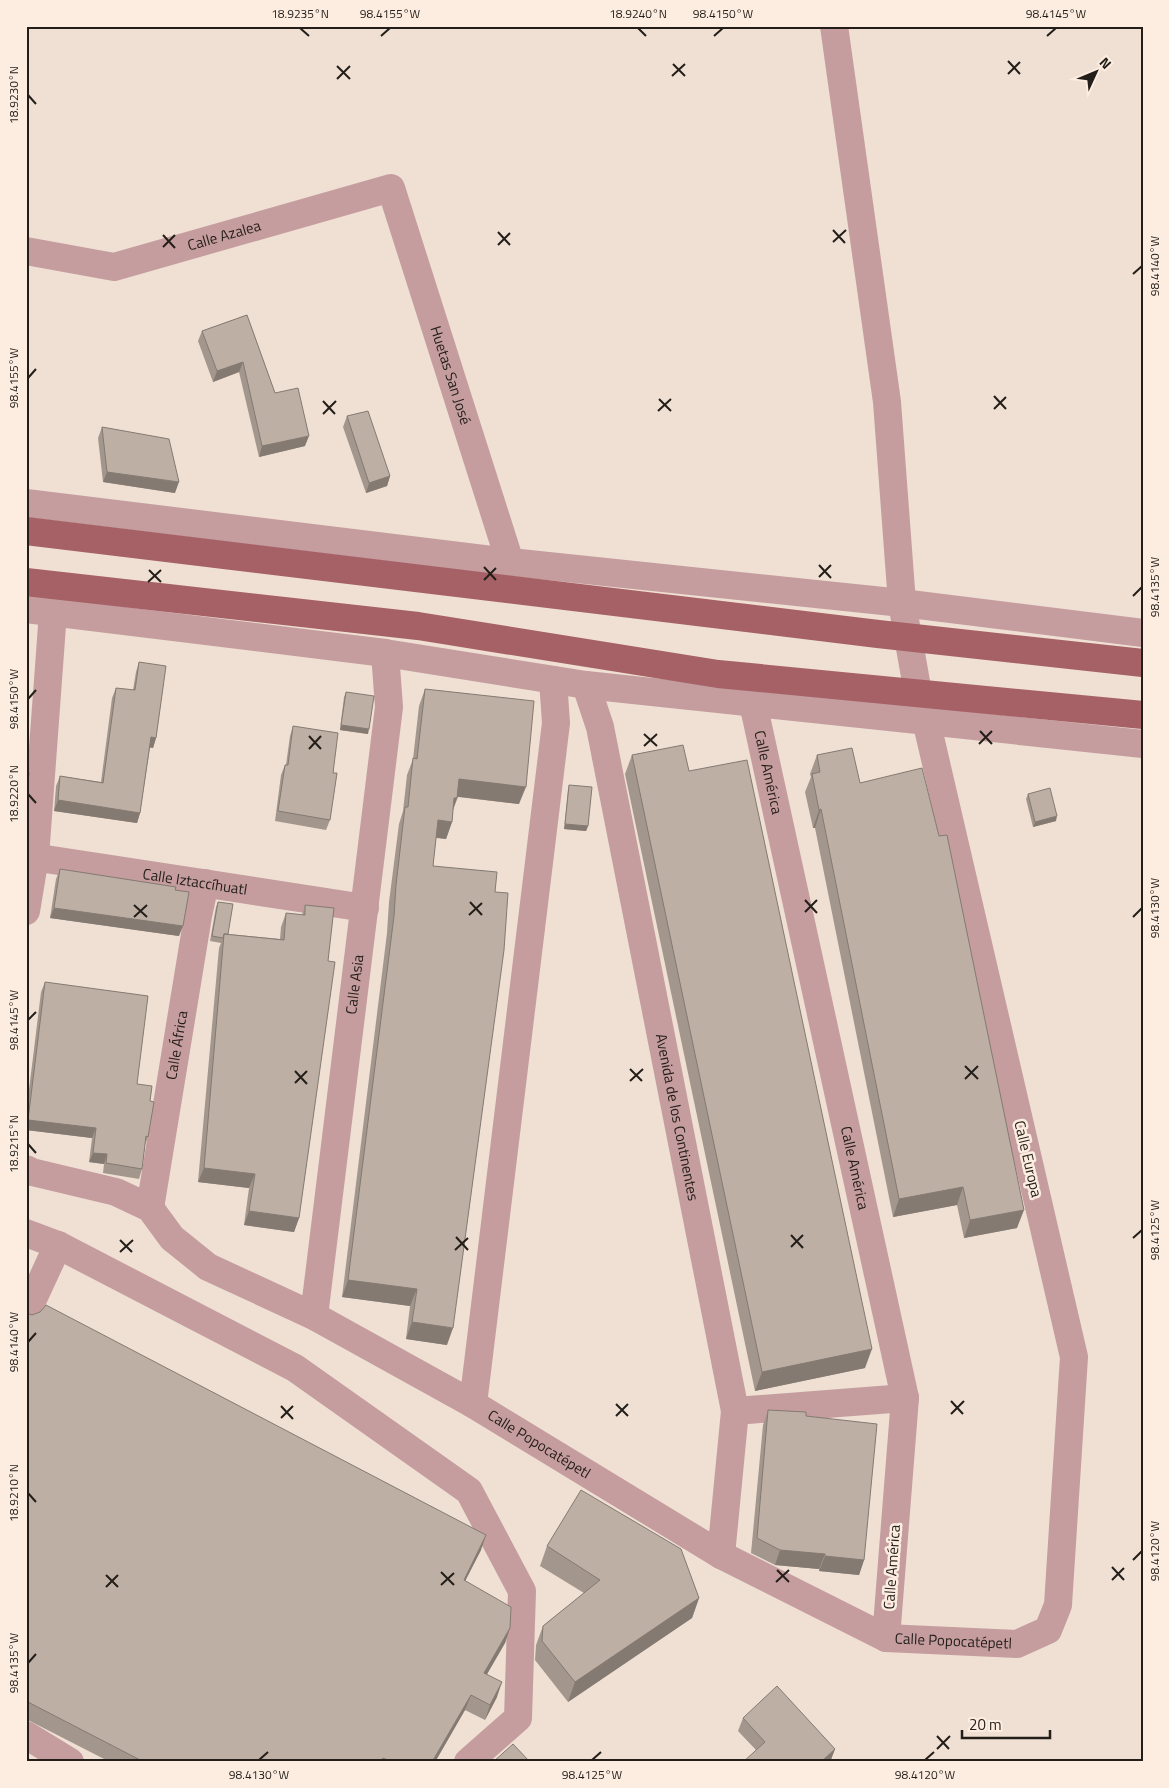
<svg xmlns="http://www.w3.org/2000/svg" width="1169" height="1788" font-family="'Titillium Web',sans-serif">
<rect width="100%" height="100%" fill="#efe0d3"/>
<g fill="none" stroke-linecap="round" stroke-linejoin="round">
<g stroke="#c59d9f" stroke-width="28">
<path id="s1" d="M26 251 114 267 391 188 510 562"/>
<path d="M26 503 510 562 902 603 1143 633"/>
<path d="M26 609 385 653 586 685 1143 744"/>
<path id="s2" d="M586 685 600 727 735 1411 721 1555"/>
<path id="s3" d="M753 703 905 1398 886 1638"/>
<path id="s4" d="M26 856 365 908"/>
<path d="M26 911 35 857 53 612"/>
<path id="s5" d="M26 1169 32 1172 116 1192 150 1208 172 1238 208 1267 314 1316 473 1404 721 1555 886 1638 1017 1644 1048 1630 1058 1605 1074 1357 926 720 918 693 902 603 887 402 834 26"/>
<path id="s6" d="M150 1208 198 916 205 883"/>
<path d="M26 1233 58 1245 295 1368 469 1491 522 1591 518 1718 468 1762"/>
<path d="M26 1314 58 1245"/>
<path id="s7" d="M314 1316 389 707 385 653"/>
<path d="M473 1404 556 723 553 680"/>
<path d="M735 1411 905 1398"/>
<path d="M26 1735 70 1762"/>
</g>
<path stroke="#a66166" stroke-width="28" d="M26 531 878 634 1143 663
M26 582 418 626 718 674 1143 715"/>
</g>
<path fill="#a3968c" d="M247 315 275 393 305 446 259 457 239 372 213 382 198 341 202 331Z
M347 416 390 476 387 486 366 493 343 427Z
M102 427 175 493 103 482 98 438Z
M139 662 156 738 153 748 150 747 140 813 137 823 54 811 56 786 60 776 101 782 112 698 116 688 133 690 136 672Z
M425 689 519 804 458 797 453 810 452 822 446 839 436 838 433 866 447 1345 406 1339 410 1306 342 1297 387 933 389 902 399 824 403 811 407 775 413 759 419 706Z
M346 692 368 734 340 730 344 697Z
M293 726 333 773 330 820 326 830 275 821 281 775 285 765H286L290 736Z
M632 755 689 771 865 1368 755 1391 625 774Z
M817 755 860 783 1017 1228 964 1238 957 1205 893 1217 815 828H813L805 792 811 777 810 774Z
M569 785 588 826 586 831 564 829 568 790Z
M1028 794 1056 821 1033 827 1026 799Z
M60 869 179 936 50 918 56 879Z
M218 902 228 934 280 939 281 927 286 913 302 915 305 905 299 1218 294 1232 244 1225 249 1188 198 1182 219 948 221 943 210 941 216 907Z
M45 982 137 1084 150 1101 148 1137 145 1145 142 1169 139 1179 103 1173 104 1164 89 1162 92 1138 26 1130V1114L41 992Z
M26 1313 481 1550 465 1581 510 1628 505 1643 487 1674 497 1697 485 1720 465 1710 435 1762H110L26 1719Z
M768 1410 806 1416 864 1560 859 1575 819 1571V1569L775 1565 751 1553 763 1425Z
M547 1546 699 1598 692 1618 568 1702 535 1660 536 1645 543 1626 584 1593 540 1566Z
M743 1718 835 1749 830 1762 756 1750 738 1731Z"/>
<path fill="#847a72" d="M243 362 239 372 213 382 217 371Z
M309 436 305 446 259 457 262 446Z
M107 472 179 482 175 493 103 482Z
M390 476 387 486 366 493 369 483Z
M341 725 369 729 368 734 340 730Z
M151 737 156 738 153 748 147 747Z
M459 779 526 787 519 804 453 796Z
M454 798H457L451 815Z
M58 800 140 813 137 823 54 811Z
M821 809 815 828H813L819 810Z
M1057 816 1056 821 1033 827 1035 822Z
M438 820 452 822 446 839 432 837Z
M565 824 588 826 586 831 564 829Z
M54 908 183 926 179 936 50 918Z
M28 1120 96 1128 92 1138 26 1130V1124Z
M93 1153 107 1154 104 1164 89 1162Z
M204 1168 255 1174 249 1188 198 1182Z
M963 1187 957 1205 893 1217 899 1199Z
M1024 1210 1017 1228 964 1238 970 1220Z
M249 1211 299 1218 294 1232 244 1225Z
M348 1280 417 1289 410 1306 342 1297Z
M412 1322 453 1328 447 1345 406 1339Z
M872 1349 865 1368 755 1391 762 1372Z
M486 1535 481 1550 458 1595 464 1580Z
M780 1550 825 1554 819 1569 775 1565Z
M825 1556 864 1560 859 1575 819 1571Z
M699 1598 692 1618 568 1702 575 1682Z
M510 1628 505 1643 479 1688 484 1673Z
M502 1682 497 1697 485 1720 490 1705Z
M471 1695 465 1710 435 1762H432Z
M835 1749 830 1762H821Z"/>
<path fill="#bdafa3" stroke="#847a72" d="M26 137 28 138 26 146Z
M247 315 275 393 298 388 309 436 262 446 243 362 217 371 202 331Z
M368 411 390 476 369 483 347 416Z
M102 427 169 439 179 482 107 472Z
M139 662 166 666 156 738 151 737 140 813 58 800 60 776 103 783 116 688 135 690Z
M425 689 534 701 526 787 459 779 457 798H454L452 822 438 820 433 866 497 872 495 892 508 893 504 950 453 1328 412 1322 417 1289 348 1280 394 916 396 885 405 807H408L413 758 417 759Z
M346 692 374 696 369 729 341 725Z
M293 726 338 733 333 773H337L330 820 278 811 285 765H288Z
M26 739 28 740 26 756Z
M683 745 689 771 747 760 872 1349 762 1372 632 755Z
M852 748 860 783 922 768 939 836 947 835 1024 1210 970 1220 963 1187 899 1199 821 809 819 810 812 774 820 772 817 755Z
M26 771 29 772 27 796H26Z
M569 785 592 787 588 826 565 824Z
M1050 788 1057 816 1035 822 1028 794Z
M60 869 176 887 175 890 189 892 183 926 54 908Z
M218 902 233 904 228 934H224L223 938 212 936Z
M305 905 334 908 328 961 335 962 299 1218 249 1211 255 1174 204 1168 224 934 284 940 286 913 305 915Z
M45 982 148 996 137 1084 152 1086 150 1101 154 1102 148 1137 146 1136 142 1169 106 1163 107 1154 93 1153 96 1128 28 1120Z
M46 1305 486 1535 464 1580 511 1607 510 1628 484 1673 502 1682 490 1705 471 1695 432 1762H392L383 1758 381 1762H144L26 1701V1349L29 1344 26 1343V1313L32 1315 40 1312Z
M768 1410 806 1412V1416L877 1424 864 1560 825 1556V1554L780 1550 757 1538Z
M581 1490 681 1549 699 1598 575 1682 542 1641 543 1626 600 1580 547 1546Z
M777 1686 835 1749 821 1762H743L765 1742 743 1718Z
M513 1744 530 1762H493Z"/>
<path fill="none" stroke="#231e19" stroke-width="2" d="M300 28 309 36M638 28 646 36M381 36 390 28M714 36 723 28M1047 36 1056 28M1008 61 1020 74M673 64 685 76M337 66 350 79M1008 74 1020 62M672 76 685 64M337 79 350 66M28 95 36 104M833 230 845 243M498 232 510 245M163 235 175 248M833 242 846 230M498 245 510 233M163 247 175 235M1133 274 1142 266M28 378 36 369M994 396 1006 409M659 399 671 411M323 401 335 414M994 409 1006 397M658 411 671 399M323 414 336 401M819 565 831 578M484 567 496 580M149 570 161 582M819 577 831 565M484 580 496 568M148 582 161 570M1133 596 1142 587M28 699 36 690M980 731 992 744M644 734 657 746M309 736 321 749M979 744 992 731M644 746 657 734M309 749 321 736M28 794 36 803M805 900 817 913M470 902 482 915M134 905 147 917M805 912 817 900M469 915 482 903M134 917 147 905M1133 917 1142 908M28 1020 36 1012M965 1066 978 1079M630 1069 642 1081M295 1071 307 1084M965 1079 978 1066M630 1081 643 1069M295 1083 307 1071M28 1144 36 1153M791 1235 803 1248M456 1237 468 1250M1133 1238 1142 1230M120 1240 132 1252M791 1247 803 1235M455 1250 468 1238M120 1252 133 1240M28 1342 36 1333M951 1401 963 1414M616 1404 628 1416M281 1406 293 1419M951 1414 964 1401M616 1416 628 1404M281 1418 293 1406M28 1493 36 1502M1133 1560 1142 1551M1112 1567 1124 1580M777 1570 789 1582M441 1572 454 1585M106 1575 118 1587M1112 1580 1124 1568M776 1582 789 1570M441 1585 454 1573M106 1587 118 1575M28 1663 36 1654M937 1736 949 1749M937 1749 950 1736M259 1760 268 1752M592 1760 601 1752M925 1760 934 1752"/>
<g text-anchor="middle" stroke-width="5" stroke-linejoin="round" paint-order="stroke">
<g font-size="15" fill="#231e19" stroke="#fcede0">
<text dy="5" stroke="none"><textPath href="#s1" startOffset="204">Calle Azalea</textPath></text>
<text dy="5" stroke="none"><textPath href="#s1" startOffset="574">Huetas San José</textPath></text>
<text dy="5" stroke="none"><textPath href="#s3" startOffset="71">Calle América</textPath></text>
<text dy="5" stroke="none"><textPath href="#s4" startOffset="171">Calle Iztaccíhuatl</textPath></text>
<text dy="5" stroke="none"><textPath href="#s7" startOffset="334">Calle Asia</textPath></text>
<text dy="5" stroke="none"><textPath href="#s6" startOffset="165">Calle África</textPath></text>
<text dy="5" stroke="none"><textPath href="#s2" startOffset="442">Avenida de los Continentes</textPath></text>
<text transform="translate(1028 1159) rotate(77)" y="5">Calle Europa</text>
<text dy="5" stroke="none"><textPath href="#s3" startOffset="476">Calle América</textPath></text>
<text dy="5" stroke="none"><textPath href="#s5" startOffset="590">Calle Popocatépetl</textPath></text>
<text transform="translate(892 1567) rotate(-86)" y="5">Calle América</text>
<text dy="5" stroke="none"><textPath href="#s5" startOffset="1055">Calle Popocatépetl</textPath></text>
</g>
</g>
<rect width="1169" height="1788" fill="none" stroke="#fcede0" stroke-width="55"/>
<g transform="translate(1096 72) rotate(46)" stroke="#fcede0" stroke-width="4" paint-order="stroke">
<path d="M0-4L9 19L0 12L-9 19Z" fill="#231e19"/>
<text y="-8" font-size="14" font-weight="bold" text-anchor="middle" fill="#231e19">N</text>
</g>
<path d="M962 1730v8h88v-8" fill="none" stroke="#231e19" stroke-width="2.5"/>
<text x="969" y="1730" font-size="15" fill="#231e19" stroke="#fcede0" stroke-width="4" paint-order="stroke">20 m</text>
<rect x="28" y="28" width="1114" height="1732" fill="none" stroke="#231e19" stroke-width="2"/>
<g font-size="12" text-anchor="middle" fill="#231e19">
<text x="300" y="18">18.9235°N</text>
<text x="390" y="18">98.4155°W</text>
<text x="638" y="18">18.9240°N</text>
<text x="723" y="18">98.4150°W</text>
<text x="1056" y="18">98.4145°W</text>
<text transform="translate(14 95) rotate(-90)" y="4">18.9230°N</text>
<text transform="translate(1155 266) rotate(-90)" y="4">98.4140°W</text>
<text transform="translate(14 378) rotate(-90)" y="4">98.4155°W</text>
<text transform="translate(1155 587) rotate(-90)" y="4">98.4135°W</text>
<text transform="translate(14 699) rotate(-90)" y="4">98.4150°W</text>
<text transform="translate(14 794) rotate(-90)" y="4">18.9220°N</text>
<text transform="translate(1155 908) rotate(-90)" y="4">98.4130°W</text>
<text transform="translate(14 1020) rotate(-90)" y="4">98.4145°W</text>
<text transform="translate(14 1144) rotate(-90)" y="4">18.9215°N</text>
<text transform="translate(1155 1230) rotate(-90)" y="4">98.4125°W</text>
<text transform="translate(14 1342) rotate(-90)" y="4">98.4140°W</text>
<text transform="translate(14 1493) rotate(-90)" y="4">18.9210°N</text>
<text transform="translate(1155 1551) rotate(-90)" y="4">98.4120°W</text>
<text transform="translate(14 1663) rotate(-90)" y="4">98.4135°W</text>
<text x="259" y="1779">98.4130°W</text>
<text x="592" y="1779">98.4125°W</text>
<text x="925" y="1779">98.4120°W</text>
</g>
</svg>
